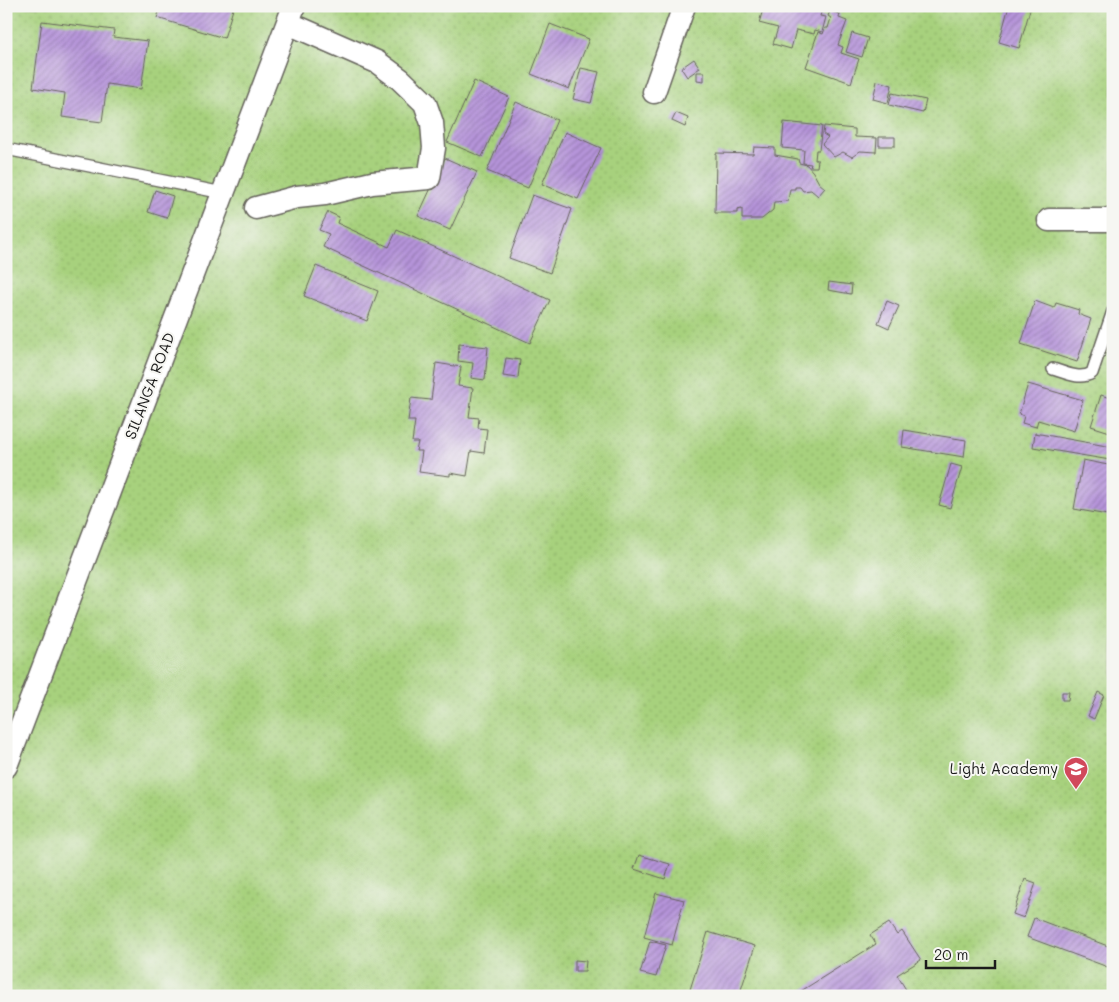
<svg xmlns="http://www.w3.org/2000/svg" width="1119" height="1002" font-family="Mali,sans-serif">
<defs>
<pattern id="grass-dots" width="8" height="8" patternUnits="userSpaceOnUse" patternTransform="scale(1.25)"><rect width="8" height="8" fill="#a7d17d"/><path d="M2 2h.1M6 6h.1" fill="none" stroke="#8fb36b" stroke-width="1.8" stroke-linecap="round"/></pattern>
<pattern id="building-hatch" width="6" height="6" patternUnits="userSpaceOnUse" patternTransform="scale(1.25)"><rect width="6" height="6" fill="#b694da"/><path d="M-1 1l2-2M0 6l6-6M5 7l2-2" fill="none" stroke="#9378b0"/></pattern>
</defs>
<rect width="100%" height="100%" fill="#f6f6f2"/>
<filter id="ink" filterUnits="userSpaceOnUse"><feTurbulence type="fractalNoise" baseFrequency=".02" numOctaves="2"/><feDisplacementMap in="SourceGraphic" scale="10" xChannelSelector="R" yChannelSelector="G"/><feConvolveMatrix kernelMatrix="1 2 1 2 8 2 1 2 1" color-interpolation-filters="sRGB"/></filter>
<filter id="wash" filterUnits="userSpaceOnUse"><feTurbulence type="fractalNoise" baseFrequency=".0096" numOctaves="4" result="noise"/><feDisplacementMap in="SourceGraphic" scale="20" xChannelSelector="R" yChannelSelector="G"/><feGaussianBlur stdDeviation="1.12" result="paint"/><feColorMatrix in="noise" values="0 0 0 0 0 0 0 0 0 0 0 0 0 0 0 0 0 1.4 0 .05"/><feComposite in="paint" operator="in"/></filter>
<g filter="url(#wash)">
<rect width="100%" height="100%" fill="#ece8d0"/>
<path fill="url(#grass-dots)" stroke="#62764c" d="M6 6H1113V996H6Z"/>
<g id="blocks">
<path fill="url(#building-hatch)" d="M161 6H234L224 38 157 18Z
M764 6H823L820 16 826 17 822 32 815 30 814 34 796 30 791 49 773 44 778 28 759 23Z
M1009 6H1031L1019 48 999 42Z
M830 11 840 14 839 18 847 21 838 45 843 47 841 53 859 59 851 83 806 67 818 32 823 34 825 28H828L831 18 828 16Z
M42 21 114 30 113 37 148 41 141 89 107 84 102 122 62 117 65 93 33 88Z
M550 24 589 39 569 89 531 74Z
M852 33 868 38 862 57 846 52Z
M694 59 700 68 687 77 681 68Z
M581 68 599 72 591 103 573 99Z
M697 72H704V81L697 80Z
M474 81 509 97 482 157 447 142Z
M877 81 892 85 888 103 873 99Z
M892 93 926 100 923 113 889 105Z
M516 102 557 120 528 188 487 171Z
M676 113 688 118 685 127 672 121Z
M784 122 822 126 819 150H816L815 160H818L817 167H810L811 164 803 163 804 150 782 148Z
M824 126 855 129V137L877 138 876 152 860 151 852 157 843 152 834 157 822 144 828 137 823 134Z
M565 132 601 148 578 199 542 184Z
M879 137H895V146H879Z
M754 147 775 148V155L798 159 799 163 807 165 813 172 819 183 825 188 818 196 811 190 803 191 800 187H795V189H790L788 201 774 202 773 210 762 219H742V209L737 210V213H715L716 153 753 154Z
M445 158 477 172 450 230 418 216Z
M155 190 173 196 167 218 148 212Z
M532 195 572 209 550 273 509 258Z
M328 212 339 217 337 223 389 247 397 230 550 300 530 343 323 247 329 234 319 230Z
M316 266 378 291 367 321 304 296Z
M829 282 852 285 851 294 828 290Z
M887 301 899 306 889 328 878 323Z
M1035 301 1054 308 1056 303 1079 310 1078 314 1091 319 1077 362 1021 344Z
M459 344 488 347 485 380 471 378 473 363 458 361Z
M506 358 520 360 518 378 503 376Z
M436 363 461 367 458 386 473 388 469 417 479 418 478 428 487 429 484 453 471 451 467 476 450 473V476L419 472 422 451H416L418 442H412L415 421H408L411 398 431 400Z
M1028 384 1083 400 1074 431 1038 420 1036 427 1022 423 1024 416 1019 414Z
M1101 395 1113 399V433L1091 426Z
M904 430 966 440 964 457 902 447Z
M1035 433 1112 447 1110 460 1033 447Z
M1083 460 1113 466V516L1074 509Z
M951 464 962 467 950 508 939 505Z
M1062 692H1069L1068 700H1062Z
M1098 692 1104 695 1094 719 1088 716Z
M639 855 670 864 665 879 634 869Z
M1025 879 1036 883 1024 918 1013 914Z
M656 893 684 900 672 945 644 937Z
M1034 918 1113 948V969L1027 937Z
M889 923 897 935 902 931 921 960 897 975 910 996H793L876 944 870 935Z
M708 932 755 946 739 996H688Z
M650 941 666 945 656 977 640 973Z
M575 960 586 961 585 971H575Z"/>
</g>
</g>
<g filter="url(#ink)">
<use href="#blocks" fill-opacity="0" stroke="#65635b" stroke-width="1"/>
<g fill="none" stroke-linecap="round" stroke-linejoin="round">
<defs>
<path id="lane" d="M6 149 223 193
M1053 369C1066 373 1080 380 1092 373L1113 311"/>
<path id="street" d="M654 92 684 6
M256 208 297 197 325 194 372 183 429 178 434 148 432 123 425 103 400 79 377 62 288 23
M1049 220H1113
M6 766 294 6"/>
</defs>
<use href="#lane" stroke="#65635b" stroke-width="14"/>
<use href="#street" stroke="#65635b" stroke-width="25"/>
<use href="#lane" stroke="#fff" stroke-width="11"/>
<use href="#street" stroke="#fff" stroke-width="22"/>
</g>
</g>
<defs>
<symbol id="school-pin" viewBox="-11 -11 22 30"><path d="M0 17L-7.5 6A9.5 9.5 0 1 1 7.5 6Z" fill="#d1495b" stroke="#f6f6f2"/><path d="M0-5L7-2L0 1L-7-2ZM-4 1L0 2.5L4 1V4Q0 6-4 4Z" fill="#fff"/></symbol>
</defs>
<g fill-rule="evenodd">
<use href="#school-pin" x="1062" y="755" width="28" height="38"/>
</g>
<g text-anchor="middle" stroke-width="4" stroke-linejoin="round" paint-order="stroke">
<g font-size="15" fill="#1c1c1c" stroke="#f6f6f2">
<text transform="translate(150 386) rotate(-69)" y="5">SILANGA ROAD</text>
</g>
<g font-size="15" fill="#1c1c1c" stroke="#f6f6f2" text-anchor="end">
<text x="1058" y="774">Light Academy</text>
</g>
</g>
<rect width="1119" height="1002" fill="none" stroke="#f6f6f2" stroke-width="25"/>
<path d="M926 960v8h69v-8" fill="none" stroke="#1c1c1c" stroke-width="2.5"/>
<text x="934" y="960" font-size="15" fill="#1c1c1c" stroke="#f6f6f2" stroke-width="4" paint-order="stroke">20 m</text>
</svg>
